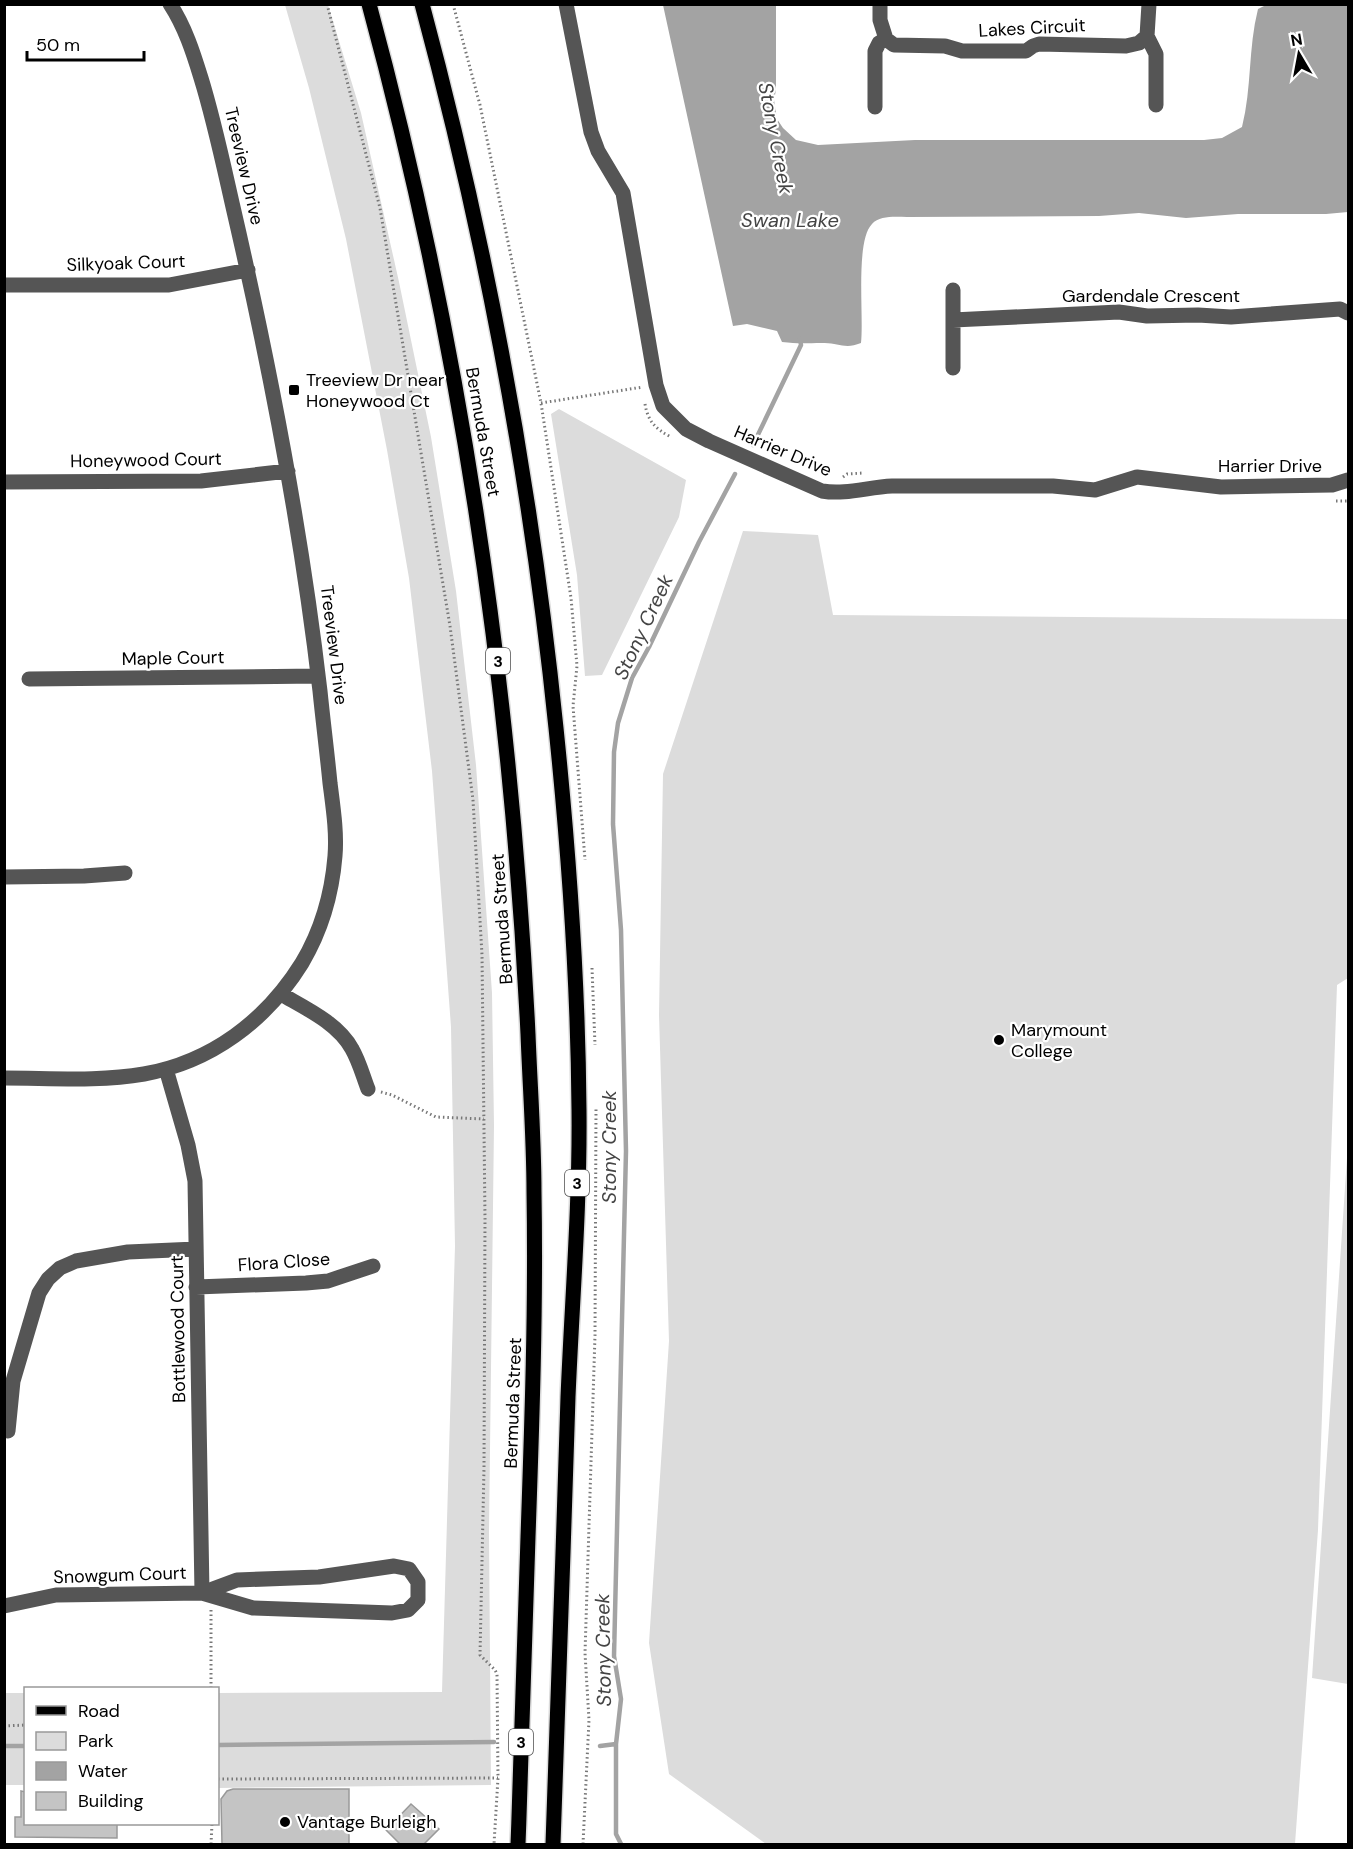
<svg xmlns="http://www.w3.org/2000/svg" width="1353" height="1849" font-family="'DM Sans',sans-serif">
<rect width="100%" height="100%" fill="#fff"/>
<path fill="#dcdcdc" d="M285 5H328L361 113 399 282 431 437 456 591 476 765 492 993 494 1125 489 1531 491 1785 218 1788V1693L442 1692 455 1246 451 1027 432 771 409 578 387 450 346 239 309 88Z
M559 409 686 480 679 517 602 675 585 676 577 575 551 414Z
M743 531 818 535 833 615 1348 619V978L1337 985 1318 1530 1295 1844H766L669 1774 649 1643 669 1341 659 1015 663 774Z
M1348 1143V1684L1312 1678Z
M5 1693H25V1785H5Z"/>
<path fill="#a3a3a3" d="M1266 5H1348V212L1326 214H1238L1186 218 1139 213 1099 216 907 217C896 217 880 215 872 224 855 241 864 316 861 343 844 350 838 342 822 343 807 343 798 344 782 342L777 331 747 324 733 326 663 5H776V90L774 100 777 119 783 128 796 140 818 145 915 140H1204L1222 138 1242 127C1252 88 1248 48 1258 9Z"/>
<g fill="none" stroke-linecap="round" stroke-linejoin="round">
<path stroke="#a3a3a3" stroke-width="4.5" d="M753 445 801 345 800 339
M218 1745 494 1742
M4 1746H26
M600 1746 616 1744
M621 1844 616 1834V1744L621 1699 614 1656 626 1151 621 930 613 824 614 752 618 723 632 678 649 647 699 542 735 474"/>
</g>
<path fill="#c4c4c4" stroke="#999" stroke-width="1.5" d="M233 1789H349V1844H222L221 1799 227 1791Z
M21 1791 26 1792V1824H117V1838L15 1837V1817H21Z
M411 1804 439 1829 424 1844H400L386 1830Z"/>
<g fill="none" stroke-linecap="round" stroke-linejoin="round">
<defs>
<path id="major" d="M369 4C461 343 511 684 528 1034 530 1087 534 1140 534 1192 536 1307 532 1422 528 1537 524 1640 522 1742 518 1844
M422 4C486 242 531 483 556 728 569 854 578 982 579 1109 580 1205 572 1301 568 1397 563 1546 559 1696 553 1844"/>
</defs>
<use href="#major" stroke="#dbdbdb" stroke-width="18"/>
<path stroke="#777" stroke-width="3" stroke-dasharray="1.5 3" stroke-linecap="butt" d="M327 4 380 208 450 626 473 800 482 955 485 1219 484 1468 480 1655 495 1670 497 1674 498 1778 494 1844
M453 4 480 105 541 403 571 598 577 666 573 706 585 860
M541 403 643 387
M645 404C648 422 656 429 671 437
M843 477 847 474 863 473
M1336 501H1348
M592 968 595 1045
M381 1092 392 1095 436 1117 484 1119
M211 1688V1609
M4 1726 26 1725
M218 1779 498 1778
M211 1844 212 1824
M583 1844 589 1720 585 1653 595 1335 596 1109"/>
<path stroke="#555" stroke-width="15" d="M566 4 591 132 598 151 623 193 656 385 663 406 686 429 709 441 822 491C846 495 868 487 892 486H1053L1095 490 1137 477 1221 487 1332 485 1348 480
M880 4V20L886 39 894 45 945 46 962 51H1026L1033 46 1039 44 1126 46 1139 43 1147 36 1149 4
M1147 36 1156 54V105
M875 107V51L879 43 886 39
M4 285H169L248 270
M953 320 1119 312 1147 316 1198 315 1231 317 1340 309 1348 313
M953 368V290
M4 482 201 481 288 471
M29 679 318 676
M4 877 84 876 125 873
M281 994C305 1008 338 1023 352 1049 359 1061 363 1076 368 1089
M166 1069 188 1145 195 1181 202 1593
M4 1078C50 1078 99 1082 144 1074 211 1062 266 1021 302 963 321 931 332 893 335 856 337 832 333 807 330 783 327 752 323 721 320 691 301 527 270 367 233 207 223 163 214 120 201 78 193 52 185 27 170 4
M196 1287 306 1283 328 1281 373 1266
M8 1431 13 1381 39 1293 48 1279 60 1268 76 1261 128 1252 196 1249
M4 1606 56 1595 202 1593 253 1608 392 1613 408 1610 418 1600V1582L409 1569 394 1566 319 1577 237 1580 202 1593"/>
<use href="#major" stroke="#000" stroke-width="15"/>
</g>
<g fill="#000" stroke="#fff" stroke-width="2">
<rect x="288" y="384" width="12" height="12" rx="3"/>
<circle cx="999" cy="1040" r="6"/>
<circle cx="285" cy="1822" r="6"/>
</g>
<g text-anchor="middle" stroke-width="4.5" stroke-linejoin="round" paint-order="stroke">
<g fill="#fff" stroke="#4c4c4c" stroke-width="1.5">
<rect x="486" y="648" width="24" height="26" rx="4.5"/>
<rect x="565" y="1170" width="24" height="26" rx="4.5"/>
<rect x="509" y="1729" width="24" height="26" rx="4.5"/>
</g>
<g font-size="16" font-weight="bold" fill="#000">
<text x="498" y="667">3</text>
<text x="577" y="1189">3</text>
<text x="521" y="1748">3</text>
</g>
<g font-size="18" fill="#000" stroke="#fff">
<text transform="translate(1032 28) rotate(-3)" y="6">Lakes Circuit</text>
<text transform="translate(244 166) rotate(77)" y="6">Treeview Drive</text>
<text transform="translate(126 263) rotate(-2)" y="6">Silkyoak Court</text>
<text x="1151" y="302">Gardendale Crescent</text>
<text transform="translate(483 432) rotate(80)" y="6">Bermuda Street</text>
<text transform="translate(783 451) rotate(23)" y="6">Harrier Drive</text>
<text transform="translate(146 460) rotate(-1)" y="6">Honeywood Court</text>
<text x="1270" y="472">Harrier Drive</text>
<text transform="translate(334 645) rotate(83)" y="6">Treeview Drive</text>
<text transform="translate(173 658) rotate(-1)" y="6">Maple Court</text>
<text transform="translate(502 919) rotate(-94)" y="6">Bermuda Street</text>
<text transform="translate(284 1262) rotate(-4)" y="6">Flora Close</text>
<text transform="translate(178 1329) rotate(-91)" y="6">Bottlewood Court</text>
<text transform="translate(513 1403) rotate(-88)" y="6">Bermuda Street</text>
<text transform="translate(120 1575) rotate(-2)" y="6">Snowgum Court</text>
</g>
<g font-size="18" fill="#000" stroke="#fff" text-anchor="start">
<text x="306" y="386">Treeview Dr near<tspan x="306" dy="21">Honeywood Ct</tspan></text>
<text x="1011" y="1036">Marymount<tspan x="1011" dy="21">College</tspan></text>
<text x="297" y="1828">Vantage Burleigh</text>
</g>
<g font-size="20" font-style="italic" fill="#444" stroke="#fff">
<text transform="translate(776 138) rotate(79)" y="7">Stony Creek</text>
<text x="790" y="227">Swan Lake</text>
<text transform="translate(643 627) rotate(-65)" y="7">Stony Creek</text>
<text transform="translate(609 1147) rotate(-90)" y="7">Stony Creek</text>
<text transform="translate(603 1650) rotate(-91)" y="7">Stony Creek</text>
</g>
</g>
<rect width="1353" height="1849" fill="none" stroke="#000000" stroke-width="12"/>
<rect x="24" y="1687" width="195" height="138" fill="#ffffff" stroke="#999999" stroke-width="1.5"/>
<rect x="36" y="1706" width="30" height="9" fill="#000000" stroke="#999999" stroke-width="1.5"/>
<text x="78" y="1717" font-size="18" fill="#000000">Road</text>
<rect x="36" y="1732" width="30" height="18" fill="#dcdcdc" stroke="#999999" stroke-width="1.5"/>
<text x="78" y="1747" font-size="18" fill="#000000">Park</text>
<rect x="36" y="1762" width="30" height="18" fill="#a3a3a3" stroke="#999999" stroke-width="1.5"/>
<text x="78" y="1777" font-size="18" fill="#000000">Water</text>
<rect x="36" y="1792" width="30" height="18" fill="#c4c4c4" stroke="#999999" stroke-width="1.5"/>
<text x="78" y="1807" font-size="18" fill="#000000">Building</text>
<g transform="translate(1299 54) rotate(350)" stroke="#ffffff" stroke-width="4.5" paint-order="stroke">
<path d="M0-4.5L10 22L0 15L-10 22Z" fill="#000000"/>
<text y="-9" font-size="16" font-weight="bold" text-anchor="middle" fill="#000000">N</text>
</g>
<path d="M27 51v9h117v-9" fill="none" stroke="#000000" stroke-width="3"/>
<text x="36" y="51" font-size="18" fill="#000000" stroke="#ffffff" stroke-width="4.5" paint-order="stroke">50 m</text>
</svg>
